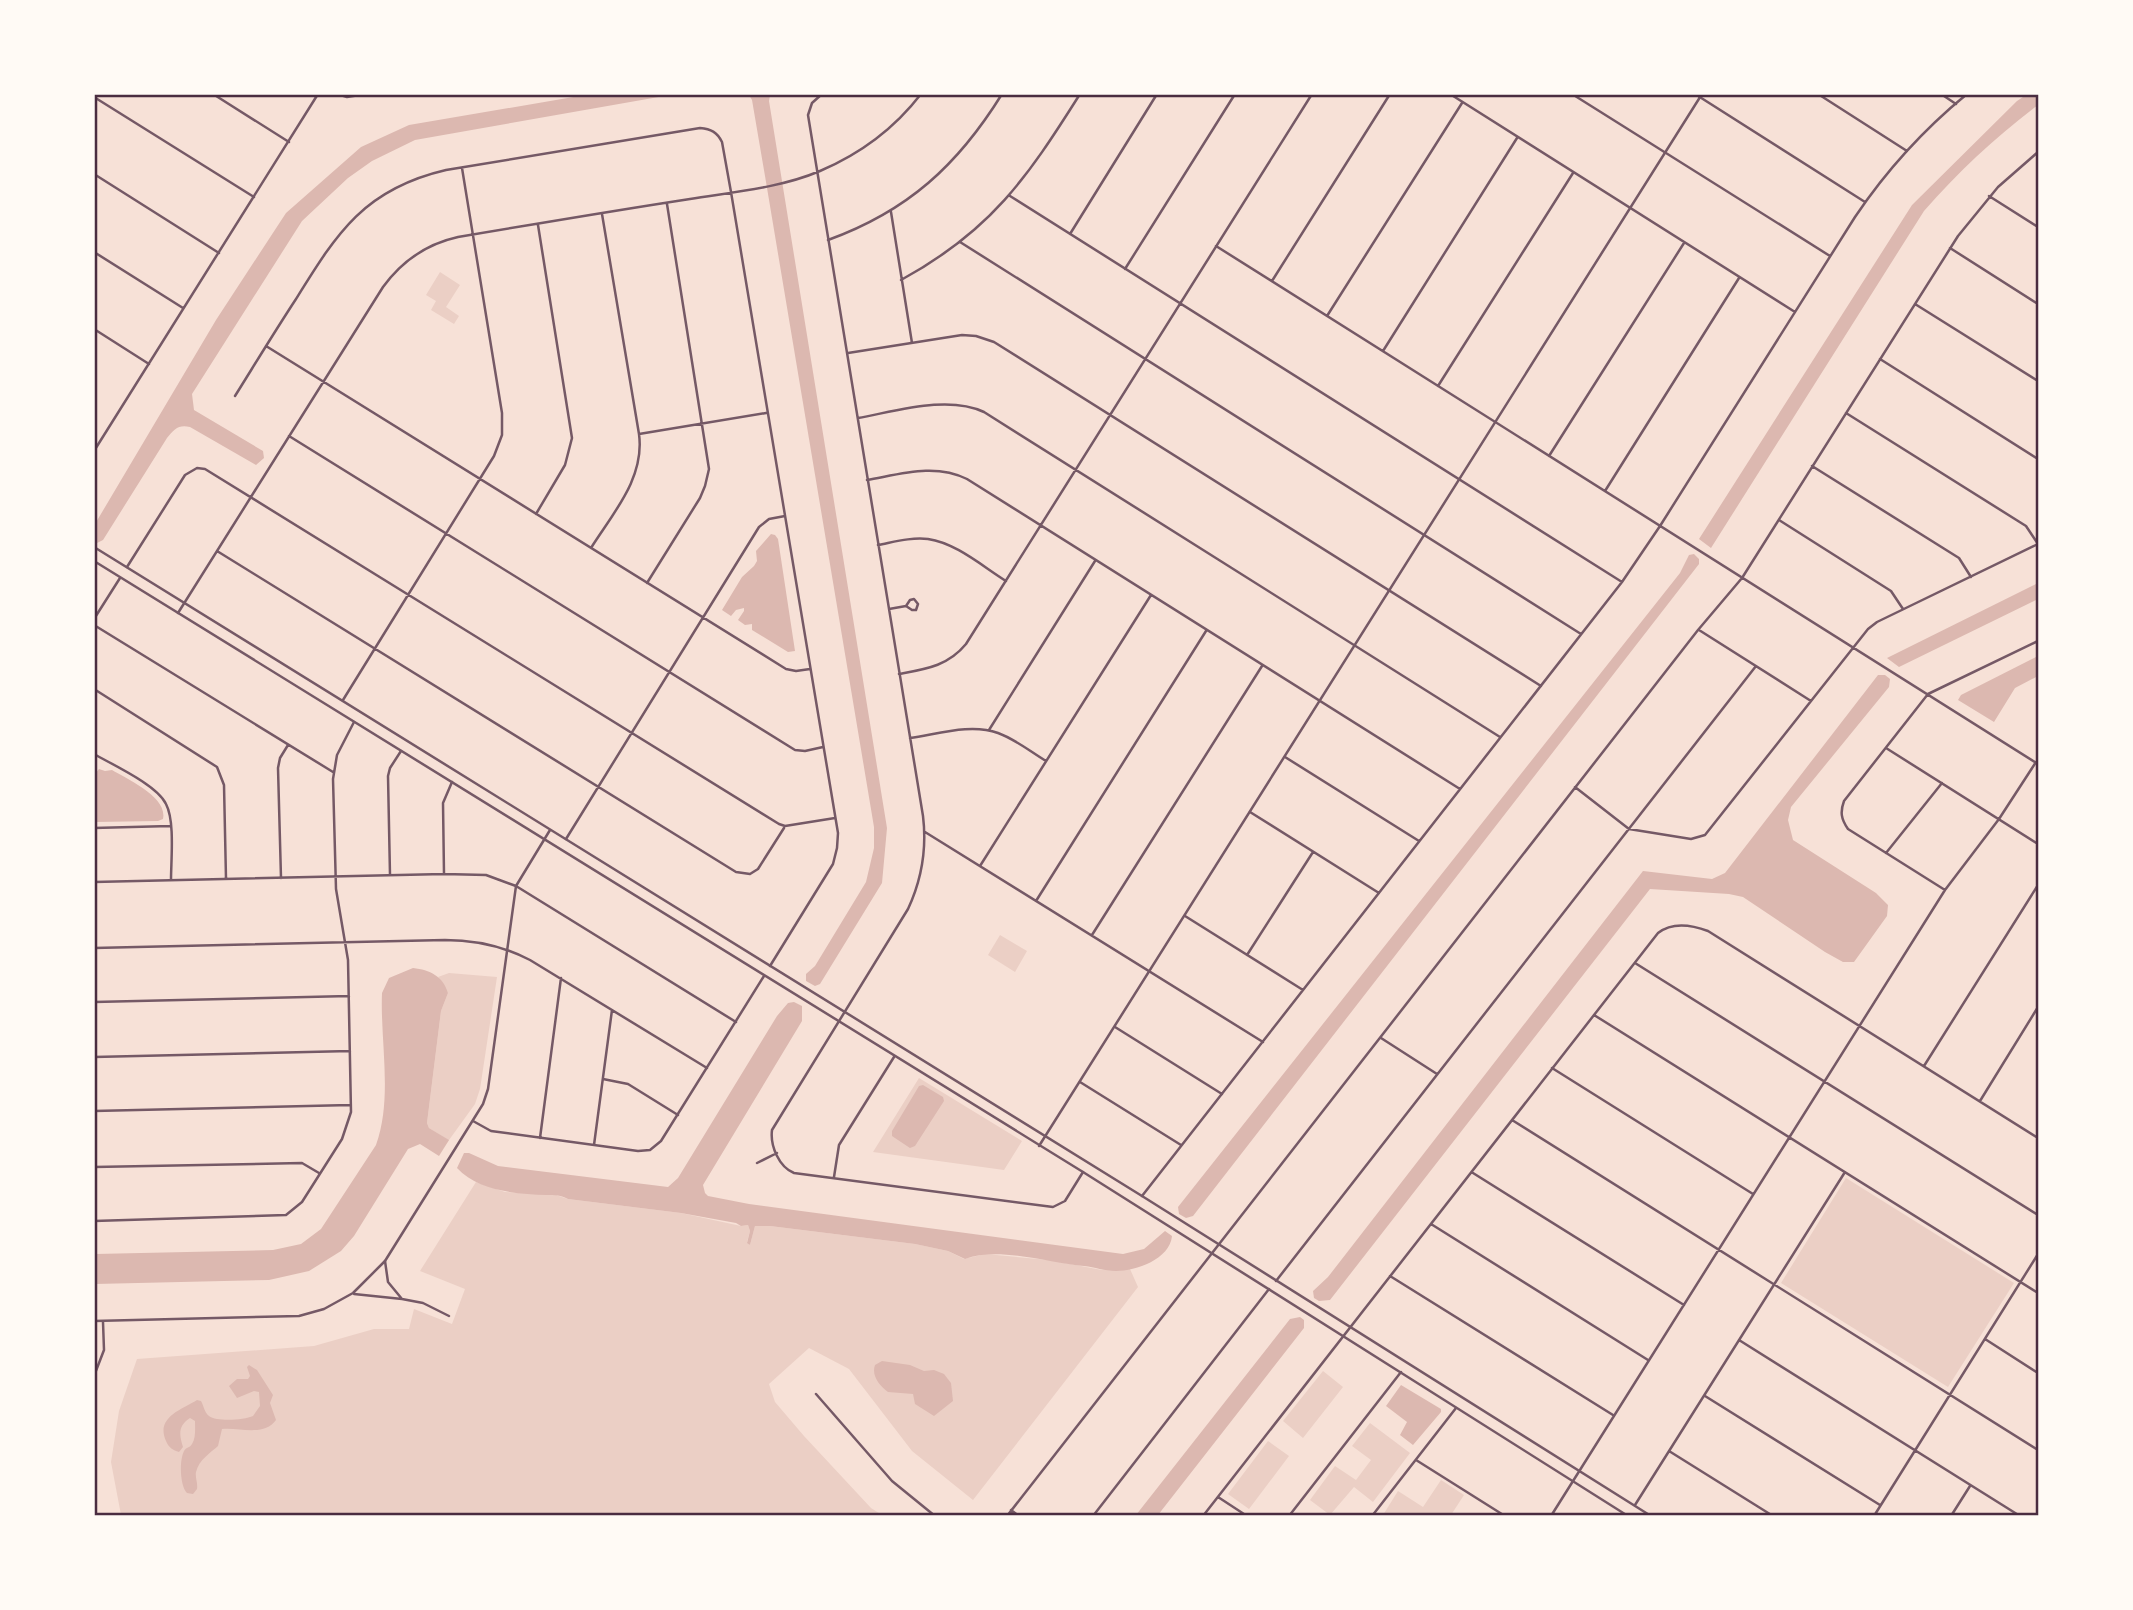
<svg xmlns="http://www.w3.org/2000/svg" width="2133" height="1610" font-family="Raleway,sans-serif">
<rect width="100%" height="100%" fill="#f7e1d7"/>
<path fill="#ebcfc5" d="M440 272 460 285 446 307 459 316 454 324 431 310 436 301 426 295Z
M1000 935 1027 951 1015 972 988 955Z
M449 973 497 977 480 1089 475 1104 444 1147 448 1140 429 1128 427 1123 441 1011 448 993 438 977Z
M919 1078 1022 1141 1004 1170 873 1152Z
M1846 1178 2014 1283 1948 1387 1781 1283Z
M476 1182 505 1192 553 1194 568 1199 681 1213 741 1226 748 1225 750 1231 747 1242 750 1245 755 1226H770L915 1244 948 1251 964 1259 985 1254 1049 1260 1102 1270 1130 1269 1138 1287 973 1500 912 1451 849 1369 809 1348 769 1384 775 1402 804 1436 871 1508 882 1515H121L111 1462 119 1411 137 1359 314 1346 374 1329H409L414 1309 452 1324 465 1289 420 1271Z
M1323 1371 1343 1387 1303 1438 1283 1421Z
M1370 1423 1410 1453 1373 1502 1354 1487 1330 1515 1310 1500 1335 1466 1356 1480 1371 1460 1352 1446Z
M1268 1441 1289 1456 1249 1509 1228 1494Z
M1441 1480 1464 1495 1451 1515H1383L1398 1491 1423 1507Z"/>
<path fill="#dcb8b0" d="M585 95H670L415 140 372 161 348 178 302 221 192 394 194 410 263 451 264 458 256 465 190 427C179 424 174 429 167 438L103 540 97 543 95 541V524L216 320 286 213 361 147 409 125Z
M749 95H770L769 101 887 828 882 883 820 984 815 986 806 981V974L815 966 866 882 874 848V827L765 176 752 100Z
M2026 95H2038V105C1996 137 1959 171 1924 211L1711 548 1699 539 1912 205 2017 101Z
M771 534 775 535 778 539 795 651 788 652 752 630V624L745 625 738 620 744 611V608L736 610 731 616 722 610 742 577 754 566 757 561 756 551Z
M1694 554 1699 559V564L1193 1216 1186 1218 1179 1214 1178 1207 1680 573 1689 555Z
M2038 583V599L1899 667 1887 658Z
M2038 656V676L2015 688 1994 722 1958 700 1961 695Z
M1878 675H1885L1890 679 1889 687 1791 807 1788 820 1793 840 1876 893 1888 905 1887 916 1854 962H1843L1825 952 1743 897 1729 894 1650 889 1330 1300 1319 1301 1314 1298 1313 1291 1328 1277 1643 871 1712 879 1725 873Z
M99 769 105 771 112 770C127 779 168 797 163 819L158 821 95 822V774Z
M413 968C430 970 443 976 448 993L441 1011 427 1123 429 1128 449 1140 439 1156 420 1144 408 1149 354 1236 341 1251 309 1271 269 1280 95 1284V1254L273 1250 301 1244 321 1229 376 1145C393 1098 380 1042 382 993L389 978Z
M794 1002 802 1006V1021L703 1185 705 1193 708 1196 749 1204 1123 1254 1144 1249 1165 1231 1172 1236C1170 1259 1136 1271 1116 1271 1104 1271 1095 1267 1084 1266 1049 1263 998 1246 965 1259L948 1251 915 1244 770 1226H755L750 1245 747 1243 750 1231 748 1225 741 1226 736 1223 681 1213 568 1199C561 1195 555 1195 546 1195 517 1194 478 1191 457 1168L464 1153H469L498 1166 668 1187 678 1178 777 1016 788 1003Z
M923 1085 943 1097 944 1101 915 1146 910 1148 892 1136V1131L919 1086Z
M1300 1317 1304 1320V1328L1158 1515H1136L1290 1319Z
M882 1361 910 1365 924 1371 934 1370 944 1374 951 1383 953 1401 934 1416 915 1404 913 1394 888 1392C880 1386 871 1376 875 1365Z
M249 1365 257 1370 273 1395 270 1403 276 1420C264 1437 239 1427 222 1429L218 1446C210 1453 199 1460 196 1472 195 1478 198 1483 197 1489L193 1494 187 1493C180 1486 179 1461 184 1451 187 1446 189 1449 192 1444 196 1438 195 1428 195 1421L190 1418C178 1426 179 1434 183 1447L179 1452C173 1450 169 1448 166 1441 155 1417 183 1409 197 1400L201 1401C204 1406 204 1412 209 1416 217 1422 244 1420 253 1416L260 1406 259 1392 254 1391 237 1398 229 1386 237 1379H248L250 1376 247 1367Z
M1401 1385 1441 1409V1412L1413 1445 1400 1435 1407 1422 1386 1406Z"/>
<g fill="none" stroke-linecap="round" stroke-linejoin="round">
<path stroke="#755966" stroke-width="2.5" d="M213 94 289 142
M337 94 347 97 366 94
M822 94 812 103 808 115 923 816C927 849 922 879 908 909L772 1130C770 1146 779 1167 794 1173L1053 1207 1065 1201 1083 1172
M1450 94 1795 312
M1572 94 1830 256
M1695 94 1865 202
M1818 94 1907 151
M1941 94 1956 104
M94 97 254 197
M94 174 219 253
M1010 196 1622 582
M1989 196 2038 227
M891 212 912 343
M1070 234 1157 94
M828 240C908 211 958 165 1002 94
M960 242 1581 634
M1216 246 2038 764
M1950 248 2038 304
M94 252 183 308
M1125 269 1235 94
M901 280C991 231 1027 178 1080 94
M1272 281 1390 94
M1915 304 2038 381
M1327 316 1462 103
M94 329 149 364
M266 346 786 669 796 671 810 669
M1383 351 1517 138
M848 353 962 335 976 336 994 342 1541 686
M1880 359 2038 459
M1438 386 1573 173
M235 396C255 364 275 331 296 299 337 233 364 189 446 170L700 128C711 129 717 132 722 142L731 192 838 833 837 848 833 864 770 966
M1846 413 2026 526 2038 544
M858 418C897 411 948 395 984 412L1500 737
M639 434 766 413
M289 436 795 750 805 751 823 747
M94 451 318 94
M1549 456 1684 243
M1812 466 1959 558 1971 577
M867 480C901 474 935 463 967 479L1460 789
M1605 491 1739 278
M536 514 565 465 572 438 538 225
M1779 520 1891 591 1903 609
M878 545C894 542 911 537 928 539 956 543 982 566 1006 581
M591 548C613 513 645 478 639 434L602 214
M217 551 736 872 750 874 758 869 784 828
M127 567 185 475 197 468 205 469 779 824 785 826 835 818
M647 583 700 498 705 486 709 469 667 204
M889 609 906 606 912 610H916L918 604 914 599 910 600 906 606
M178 613 383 287C402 261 426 244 458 237 535 224 612 211 690 199 733 192 780 188 820 171 860 154 894 129 921 94
M94 619 120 578
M94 625 333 772
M1699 630 1811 701
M899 674C926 669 948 666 966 644L1312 94
M94 689 217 767 224 785 226 879
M343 700 494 456 502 435V413L462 168
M989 730 1095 561
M910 738C938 734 971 723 998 733 1015 739 1031 752 1046 761
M1886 748 2038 844
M94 754C113 765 157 785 166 804 175 821 171 860 171 880
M1285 757 1419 841
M1575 787 1629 829 1691 839 1705 835 1868 629 1877 622 2038 544
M1250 812 1379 893
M94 828 170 826
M925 832 1263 1042
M566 839 759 527 769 519 785 516
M1886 853 1942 783
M980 866 1151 595
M444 874 443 803 452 782
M390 875 388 776 390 768 401 751
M281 878 278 768 280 758 288 745
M94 882 444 874 486 875 516 886 736 1022
M1945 890 1848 829C1841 819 1840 812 1844 801L1928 694 2038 641
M1036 901 1206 631
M1185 916 1303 990
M1092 935 1262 666
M94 948 445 940C475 940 503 946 530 960L707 1068
M1247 955 1313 852
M1635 963 2038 1215
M94 1002 349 996
M1594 1015 2038 1293
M1115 1027 1222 1094
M1381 1038 1437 1074
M94 1057 350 1051
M1924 1066 2038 885
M1552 1068 1753 1194
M603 1079 628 1084 678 1115
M1080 1082 1181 1145
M1980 1101 2038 1007
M94 1111 350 1105
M1512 1120 2038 1450
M473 1121 491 1131 638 1151 650 1150 661 1141 764 976
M540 1138 561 978
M594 1145 612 1010
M757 1163 777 1153
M94 1167 302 1163 319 1173
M1473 1173 1684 1305
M834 1177 839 1145 894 1057
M1142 1196 1622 582 1660 526 1855 217C1886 171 1923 130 1967 94
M94 1221 286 1215 302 1202 342 1139 351 1112 348 960 336 889 333 779 337 755 354 722
M1431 1224 1648 1360
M385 1261 388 1282 402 1299 423 1303 449 1316
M1390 1276 1613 1415
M1276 1281 1756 666
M354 1294 402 1299
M1985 1339 2038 1373
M1739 1340 2020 1516
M94 1376 104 1350 103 1322
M816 1394 892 1481 935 1516
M1705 1396 1880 1505
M1669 1451 1773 1516
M1416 1460 1505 1516
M1218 1497 1247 1516
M1635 1505 1845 1172
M1011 1510 1019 1516
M1007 1516 1698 630 1742 578 1958 236 1998 187 2038 152
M1093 1516 1269 1289
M1203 1516 1658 933C1672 922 1692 925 1708 931L2038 1138
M1289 1516 1401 1372
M1372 1516 1456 1408
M1551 1516 1945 890 1999 819 2036 762
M1874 1516 2038 1254
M1951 1516 1970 1486"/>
<path stroke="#755966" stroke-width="2.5" d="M94 547 1142 1196 1651 1516
M94 561 1083 1172 1628 1516
M1039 1146 1702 94
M94 1321 299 1316 324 1309 353 1293 385 1261 483 1104 488 1089 516 886 550 830"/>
</g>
<rect width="2133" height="1610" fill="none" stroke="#fffaf5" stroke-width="192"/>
<rect x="96" y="96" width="1941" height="1418" fill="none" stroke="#4a2c40" stroke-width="2.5"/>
</svg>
